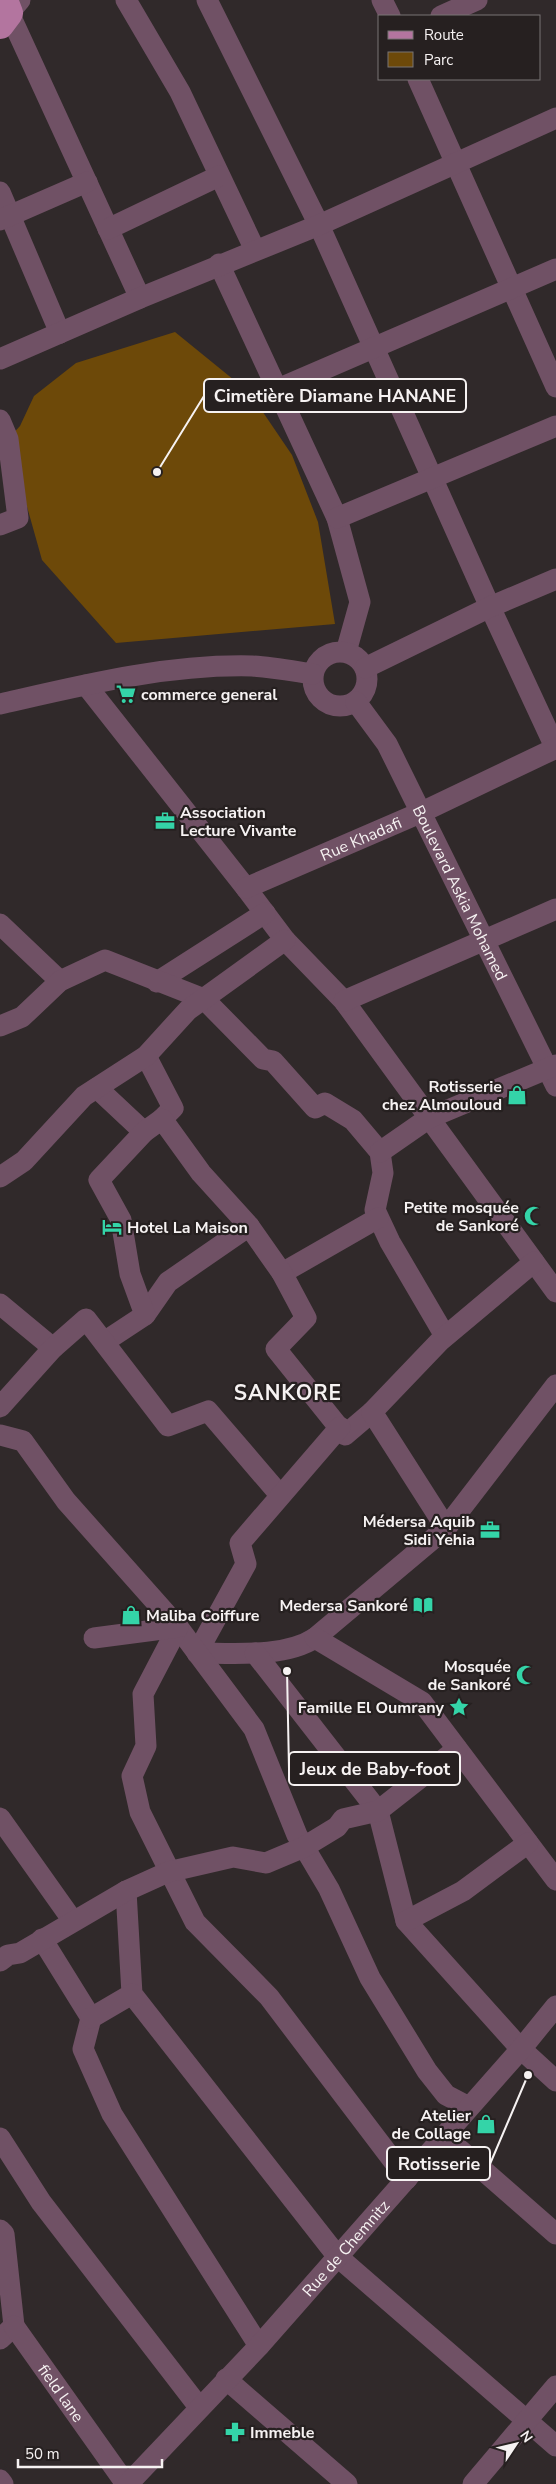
<svg xmlns="http://www.w3.org/2000/svg" width="556" height="2484" font-family="'Nunito Sans',sans-serif">
<rect width="100%" height="100%" fill="#30292a"/>
<path fill="#6d4909" d="M175 332 250 393 292 455 318 522 335 624 116 643 42 560 8 439 20 426 34 396 76 363Z"/>
<g fill="none" stroke-linecap="round" stroke-linejoin="round">
<g stroke="#705165" stroke-width="21">
<path d="M20 0 9 13 140 298"/>
<path d="M126 0 180 92 255 250"/>
<path d="M207 0 319 225 490 607 556 749"/>
<path d="M382 0 390 16"/>
<path d="M441 16 477 0"/>
<path d="M418 79 556 387"/>
<path d="M0 192 60 333"/>
<path d="M0 220 87 182"/>
<path d="M108 229 219 176"/>
<path d="M219 264 337 518 360 602 346 652"/>
<path d="M0 359 140 298 319 225 556 118"/>
<path d="M278 389 556 269"/>
<path d="M0 420 8 439 18 518 0 525"/>
<path d="M337 518 556 426"/>
<circle cx="340" cy="679" r="27"/>
<path d="M365 668 490 607 556 579"/>
<path d="M86 685 246 888 285 940 344 1001 556 1292"/>
<path id="s1" d="M356 702 387 744 556 1086"/>
<path d="M0 704C83 685 167 664 252 666 272 667 293 671 313 674"/>
<path id="s2" d="M246 888 422 812 556 748"/>
<path d="M0 924 60 981"/>
<path d="M157 982 265 913"/>
<path d="M344 1001 556 909"/>
<path d="M0 1026 22 1017 60 981 105 960 204 999 263 1059 273 1061 315 1108 325 1103 353 1120 380 1152 383 1173 375 1210 390 1242 445 1336"/>
<path d="M146 1056 173 1108 162 1119"/>
<path d="M97 1088 144 1132"/>
<path d="M380 1152 429 1118 556 1065"/>
<path d="M0 1177 24 1161 84 1096 146 1056 188 1010 285 940"/>
<path d="M282 1273 378 1218"/>
<path d="M0 1304 53 1348"/>
<path d="M145 1315 168 1282 249 1226"/>
<path d="M104 1342 145 1315 130 1274 121 1220 99 1180 144 1132 162 1119 201 1173 249 1226 282 1273 306 1318 276 1349 345 1435 372 1412"/>
<path d="M0 1407 53 1348 86 1319 168 1426 208 1411 280 1495"/>
<path d="M340 1427 240 1543 246 1564 197 1653C233 1653 284 1658 315 1638L446 1528 556 1385"/>
<path d="M0 1435 23 1441 66 1501 178 1627 254 1729 297 1835 329 1889 370 1978 427 2071 446 2095 469 2107"/>
<path d="M446 1528 372 1412 440 1341 534 1262"/>
<path d="M178 1627 143 1694 146 1746 132 1776 140 1812 195 1922 269 1997 407 2179"/>
<path d="M94 1638 178 1627"/>
<path d="M315 1638 422 1702 556 1880"/>
<path d="M255 1653 378 1811 406 1921 521 2049 556 2081"/>
<path d="M0 1818 73 1921"/>
<path d="M126 1891 132 1994 338 2257 556 2446"/>
<path d="M406 1921 463 1891 528 1843"/>
<path d="M42 1939 91 2018 83 2049 112 2114 259 2346"/>
<path d="M0 1961 8 1955 20 1953 126 1891 168 1872 233 1857 266 1863 304 1847 337 1827 343 1819 378 1811 457 1749"/>
<path d="M91 2018 132 1994"/>
<path d="M444 2136 556 2234"/>
<path d="M0 2138 41 2202 199 2407"/>
<path d="M0 2230 4 2234 14 2326 0 2339"/>
<path id="s3" d="M14 2326 126 2484"/>
<path d="M226 2379 347 2484"/>
<path d="M0 2480 3 2484"/>
<path id="s4" d="M128 2484 259 2346 521 2049 556 2006"/>
<path d="M473 2484 556 2386"/>
</g>
<path stroke="#b3759f" stroke-width="28" d="M0 25 9 13 4 0"/>
</g>
<defs>
<symbol id="supermarket-bare" viewBox="-9 -9 18 18"><path d="M-6-5.5h2.5l.6 2H6L4.5 2H-2.5L-4.4-4H-6ZM-1.5 3.2a1.3 1.3 0 1 0 .1 0ZM3 3.2a1.3 1.3 0 1 0 .1 0Z" fill="#34d4a8" stroke="#262020" stroke-width="2.5" paint-order="stroke"/></symbol>
<symbol id="office-bare" viewBox="-9 -9 18 18"><path d="M-6-3h4V-5.5h4V-3h4V5H-6ZM-1-4.5V-3h2v-1.5ZM-6 0V1H6V0Z" fill="#34d4a8" stroke="#262020" stroke-width="2.5" paint-order="stroke"/></symbol>
<symbol id="shop-bare" viewBox="-9 -9 18 18"><path d="M-5-2.5h2.3a2.7 3.5 0 0 1 5.4 0H5L5.5 6h-11ZM-1.5-2.5h3a1.5 2.3 0 0 0-3 0Z" fill="#34d4a8" stroke="#262020" stroke-width="2.5" paint-order="stroke"/></symbol>
<symbol id="mosque-bare" viewBox="-9 -9 18 18"><path d="M3.5-4.9A6 6 0 1 0 3.5 4.9A5 5 0 1 1 3.5-4.9Z" fill="#34d4a8" stroke="#262020" stroke-width="2.5" paint-order="stroke"/></symbol>
<symbol id="hotel-bare" viewBox="-9 -9 18 18"><path d="M-6-4.5h1.5V1H6V5H4.5V3h-9V5H-6ZM-4 0a1.8 1.8 0 1 1 3.6 0ZM.5 0V-2.5h3Q6-2.5 6 0Z" fill="#34d4a8" stroke="#262020" stroke-width="2.5" paint-order="stroke"/></symbol>
<symbol id="library-bare" viewBox="-9 -9 18 18"><path d="M-6-4Q-3-5.5-.7-3.5V5Q-3 3-6 4ZM6-4Q3-5.5 .7-3.5V5Q3 3 6 4Z" fill="#34d4a8" stroke="#262020" stroke-width="2.5" paint-order="stroke"/></symbol>
<symbol id="sight-bare" viewBox="-9 -9 18 18"><path d="M0-6L1.8-2.2L6-1.7L2.9 1.2L3.7 5.4L0 3.3L-3.7 5.4L-2.9 1.2L-6-1.7L-1.8-2.2Z" fill="#34d4a8" stroke="#262020" stroke-width="2.5" paint-order="stroke"/></symbol>
<symbol id="pharmacy-bare" viewBox="-9 -9 18 18"><path d="M-2-6h4v4h4v4h-4v4h-4v-4h-4v-4h4Z" fill="#34d4a8" stroke="#262020" stroke-width="2.5" paint-order="stroke"/></symbol>
</defs>
<g fill-rule="evenodd">
<use href="#supermarket-bare" x="112" y="680" width="28" height="28"/>
<use href="#office-bare" x="151" y="807" width="28" height="28"/>
<use href="#shop-bare" x="503" y="1081" width="28" height="28"/>
<use href="#mosque-bare" x="520" y="1202" width="28" height="28"/>
<use href="#hotel-bare" x="98" y="1213" width="28" height="28"/>
<use href="#office-bare" x="476" y="1516" width="28" height="28"/>
<use href="#library-bare" x="409" y="1591" width="28" height="28"/>
<use href="#shop-bare" x="117" y="1601" width="28" height="28"/>
<use href="#mosque-bare" x="512" y="1661" width="28" height="28"/>
<use href="#sight-bare" x="445" y="1693" width="28" height="28"/>
<use href="#shop-bare" x="472" y="2110" width="28" height="28"/>
<use href="#pharmacy-bare" x="221" y="2418" width="28" height="28"/>
</g>
<g text-anchor="middle" stroke-width="4.5" stroke-linejoin="round" paint-order="stroke">
<g font-size="16" font-weight="bold" fill="#f6f2f2" stroke="#262020" text-anchor="end">
<text x="141" y="700" text-anchor="start">commerce general</text>
<text x="180" y="818" text-anchor="start">Association<tspan x="180" dy="18">Lecture Vivante</tspan></text>
<text x="502" y="1092">Rotisserie<tspan x="502" dy="18">chez Almouloud</tspan></text>
<text x="519" y="1213">Petite mosquée<tspan x="519" dy="18">de Sankoré</tspan></text>
<text x="127" y="1233" text-anchor="start">Hotel La Maison</text>
<text x="475" y="1527">Médersa Aquib<tspan x="475" dy="18">Sidi Yehia</tspan></text>
<text x="408" y="1611">Medersa Sankoré</text>
<text x="146" y="1621" text-anchor="start">Maliba Coiffure</text>
<text x="511" y="1672">Mosquée<tspan x="511" dy="18">de Sankoré</tspan></text>
<text x="444" y="1713">Famille El Oumrany</text>
<text x="471" y="2121">Atelier<tspan x="471" dy="18">de Collage</tspan></text>
<text x="250" y="2438" text-anchor="start">Immeble</text>
</g>
<g font-size="16" fill="#f6f2f2" stroke="#262020">
<text dy="6" stroke="none"><textPath href="#s2" startOffset="125">Rue Khadafi</textPath></text>
<text dy="6" stroke="none"><textPath href="#s1" startOffset="218">Boulevard Askia Mohamed</textPath></text>
<text dy="6" stroke="none"><textPath href="#s4" startOffset="321">Rue de Chemnitz</textPath></text>
<text dy="6" stroke="none"><textPath href="#s3" startOffset="82">field lane</textPath></text>
</g>
<g font-size="21" font-weight="bold" letter-spacing="1" fill="#f6f2f2" stroke="#262020">
<text x="288" y="1400">SANKORE</text>
</g>
</g>
<path fill="none" stroke="#f6f2f2" stroke-width="2" d="M157 472L204 396M287 1671L289 1769M528 2075L490 2164"/>
<g fill="#f6f2f2" stroke="#262020" stroke-width="2">
<circle cx="157" cy="472" r="5"/>
<circle cx="287" cy="1671" r="5"/>
<circle cx="528" cy="2075" r="5"/>
</g>
<g fill="#262020" stroke="#f6f2f2" stroke-width="2">
<rect x="204" y="379" width="262" height="33" rx="5"/>
<rect x="289" y="1752" width="171" height="33" rx="5"/>
<rect x="387" y="2147" width="103" height="33" rx="5"/>
</g>
<g font-size="18" text-anchor="middle" font-weight="bold" fill="#f6f2f2">
<text x="335" y="402">Cimetière Diamane HANANE</text>
<text x="375" y="1775">Jeux de Baby-foot</text>
<text x="439" y="2170">Rotisserie</text>
</g>
<rect x="378" y="15" width="162" height="65" fill="#262020" stroke="#797474"/>
<rect x="388" y="31" width="25" height="8" fill="#b3759f" stroke="#797474"/>
<text x="424" y="40" font-size="15" fill="#f6f2f2">Route</text>
<rect x="388" y="52" width="25" height="15" fill="#6d4909" stroke="#797474"/>
<text x="424" y="65" font-size="15" fill="#f6f2f2">Parc</text>
<g transform="translate(516 2444) rotate(55)" stroke="#262020" stroke-width="4" paint-order="stroke">
<path d="M0-4L9 19L0 12L-9 19Z" fill="#f6f2f2"/>
<text y="-8" font-size="14" font-weight="bold" text-anchor="middle" fill="#f6f2f2">N</text>
</g>
<path d="M18 2459v8h144v-8" fill="none" stroke="#f6f2f2" stroke-width="2.5"/>
<text x="25" y="2459" font-size="15" fill="#f6f2f2" stroke="#262020" stroke-width="4" paint-order="stroke">50 m</text>
</svg>
